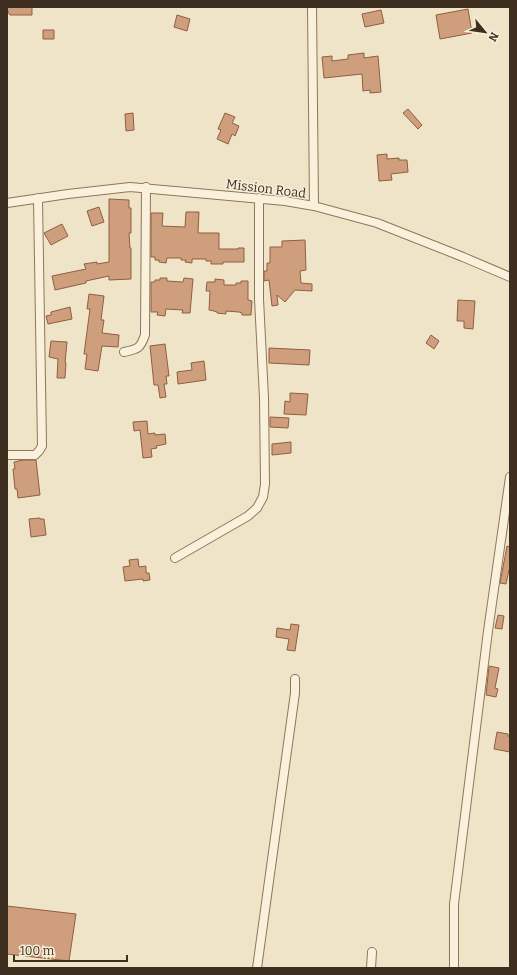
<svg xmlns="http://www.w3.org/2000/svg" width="517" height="975" font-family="Bitter,serif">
<rect width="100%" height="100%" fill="#f0e4c8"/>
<path fill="#cf9f7d" stroke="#8d5f41" d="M7 7H32V15H10L8 12Z
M468 9 472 33 440 39 436 15Z
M381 10 384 23 365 27 362 14Z
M177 15 190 19 187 31 174 27Z
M43 30H54V39H43Z
M364 53V58L378 56 381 92 370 93V90L363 91 362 74 324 78 322 57 332 56V61L348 59V55Z
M408 109 422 125 418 129 403 113Z
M133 113 134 130 126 131 125 114Z
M225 113 235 117 232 123 239 126 235 136 232 134 228 144 217 139 221 130 218 129Z
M387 154V159L399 158V160H407L408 172 391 174 392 180 379 181 377 155Z
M109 199 129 200V208H131V233H129L130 248H131V279L109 280V276L86 281V283L55 290 52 276 86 269 84 264 97 262V264L109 262Z
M99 207 104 222 92 226 87 211Z
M186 212H199L198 233H219V249H238V248H244V262H223V264H211V261H206V259H192V263L185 262 186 260H181V258H167L166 263 159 262V260H155V257H151V213H163L162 226 185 227Z
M62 224 68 236 51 245 44 233Z
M305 240 306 270 300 271 301 283 312 284V291L295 290 285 302 277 295 278 305 272 306 269 280 264 281V271H267V263H270V247H282V241Z
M160 278H167V281L183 282 184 278 193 279 190 313H182L183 310 166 309 165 316 157 315 158 312H151V282H155V280H160Z
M215 279 224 280V285H236V283H241V281H248V300L252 301 251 315H242V313L239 312 226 311V314L217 313V312L214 311 209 310 210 291H206L207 282H215Z
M89 294 104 296 101 320H104L102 333 119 335 118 347 102 346 98 371 85 369 87 354H84L90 309H87Z
M458 300 475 301 473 329 464 328V321H457Z
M70 307 72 319 48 324 46 316 51 315V312Z
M431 335 439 341 434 349 426 343Z
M51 341 67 342 65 363H66L65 378H57L58 359 49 357Z
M165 344 169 376H166L167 384H164L166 397 160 398 158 385H154L150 346Z
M269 348 310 350 309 365 269 363Z
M204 361 206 380 178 384 177 372 192 370 191 363Z
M290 393 308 394 306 415 284 414 285 401 290 402Z
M270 417 289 418 288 428 270 427Z
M147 421 148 434 155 433V435L165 434 166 444 156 446 157 448 151 449 152 457 143 458 140 430 134 431 133 422Z
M291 442V453L272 455V444Z
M23 460H36L40 495 18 498 17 489H15L13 469H15L14 462Z
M40 518V519H44L46 535 31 537 29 519Z
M507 546 510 547V571L509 570 506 584 500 583Z
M138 559 139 567 146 566V573H149L150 580 143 581V579L125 581 123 567 130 566 129 560Z
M498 615 504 616 502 629 495 628Z
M291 624 299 625 295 651 287 650 289 639 276 637 277 628 290 630Z
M489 666 499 668 495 688 498 689 496 697 486 695Z
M497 732 508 734V736L510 737V752L494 749Z
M7 906 76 914 69 961 7 954Z"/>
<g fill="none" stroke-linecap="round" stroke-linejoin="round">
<defs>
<path id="minor" d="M312 7 314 206
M7 203 68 194 130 187 285 201 314 206 377 223 463 257 510 277
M124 352C138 349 140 349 145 335L146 187
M7 455H35L39 451 42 446 38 198
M175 558 248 516 257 508 263 497 265 484 264 398 259 299V198
M257 968 295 693V679
M371 968 372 952
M454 968V904L488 631 510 477"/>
</defs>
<use href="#minor" stroke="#8d765c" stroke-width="10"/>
<use href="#minor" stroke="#faf1dc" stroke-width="8"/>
</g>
<g text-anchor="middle" stroke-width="3" stroke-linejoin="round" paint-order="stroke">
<g font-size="13" fill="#3d2e20" stroke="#f7eed8">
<text transform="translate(266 188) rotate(7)" y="5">Mission Road</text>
</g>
</g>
<rect width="517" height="975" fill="none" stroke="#3d2e20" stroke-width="16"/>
<g transform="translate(485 32) rotate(119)" stroke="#f7eed8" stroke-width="3" paint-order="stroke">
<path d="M0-3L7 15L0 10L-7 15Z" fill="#3d2e20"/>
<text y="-6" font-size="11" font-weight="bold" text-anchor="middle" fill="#3d2e20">N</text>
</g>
<path d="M14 955v6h113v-6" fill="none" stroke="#3d2e20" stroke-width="2"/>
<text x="20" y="955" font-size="12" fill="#3d2e20" stroke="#f7eed8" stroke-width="3" paint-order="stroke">100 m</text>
</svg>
